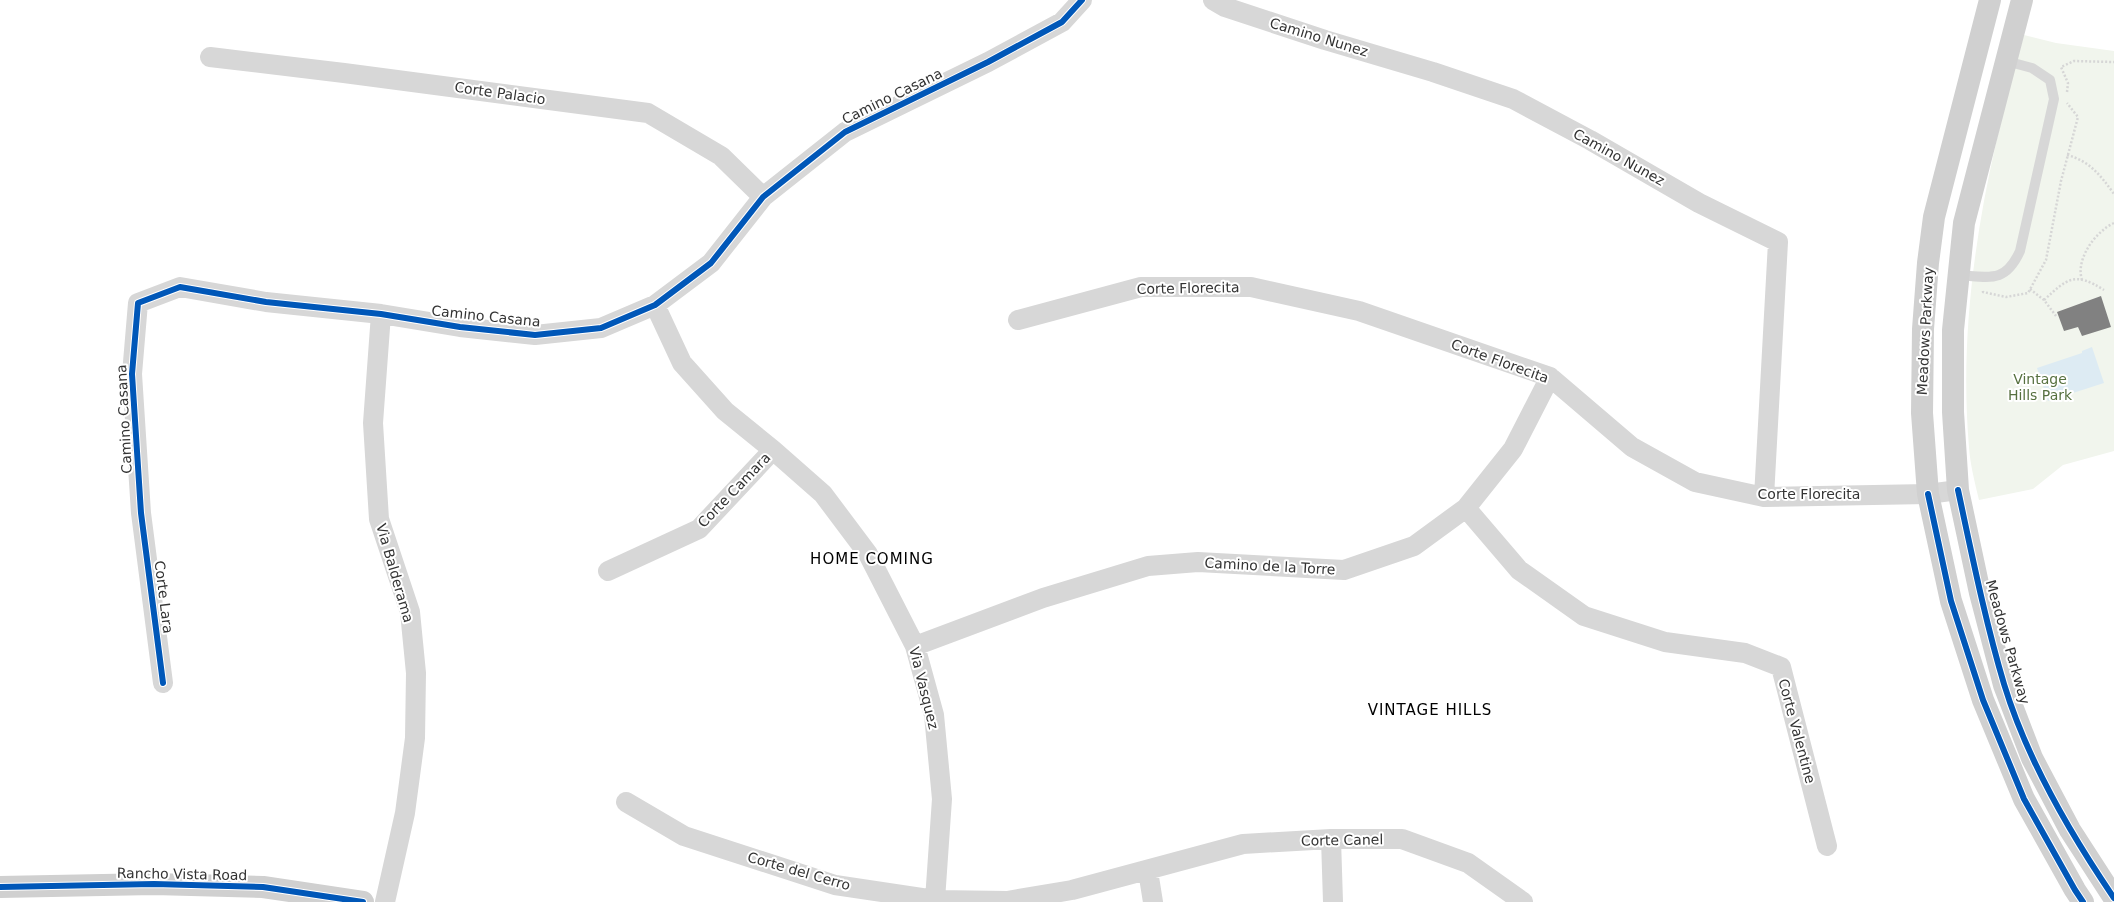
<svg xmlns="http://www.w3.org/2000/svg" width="2114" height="902" font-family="'DejaVu Sans',sans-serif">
<rect width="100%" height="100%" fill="#fff"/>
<path fill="#f1f5ed" d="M2024 35 2056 43 2114 51V451L2063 465 2033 489 1979 500C1975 483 1970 464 1969 447 1957 307 1986 168 2024 35Z"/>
<path fill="#ddebf3" d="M2092 347 2104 383 2048 401 2037 368 2082 353V351Z"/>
<path fill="#818181" d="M2101 296 2111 327 2082 336 2078 327 2064 331 2057 312Z"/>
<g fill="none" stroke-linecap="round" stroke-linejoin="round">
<path stroke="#d6d6d6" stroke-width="2.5" stroke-dasharray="2 2" stroke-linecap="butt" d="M2067 92 2068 83 2061 67 2074 61 2114 62
M2067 155C2090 161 2101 176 2114 194
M2082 280C2075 259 2096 231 2114 223
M2030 289 2044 300 2056 316
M1983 291V292L2006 297 2028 293 2046 260 2061 181 2078 117 2067 103
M2044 300C2067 279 2074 271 2104 290"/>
<path stroke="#d7d7d7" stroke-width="10" d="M1958 275C1989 277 2005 284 2020 251L2054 99 2050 80 2032 68 2006 61"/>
<path stroke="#d7d7d7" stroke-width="20" d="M1213 0 1225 7 1325 40 1433 72 1513 99 1590 140 1699 203 1778 242 1764 497
M210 57 344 73 648 113 721 156 763 197
M655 305 682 363 725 411 773 450 823 494 868 554 915 646 934 715 942 799 935 900
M381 314 373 423 379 519 410 612 416 673 415 738 405 813 385 902
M1018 320 1141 287H1251L1359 311 1550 377 1632 447 1695 482 1764 497 1928 494 1958 490
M1466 508 1519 570 1584 616 1665 642 1745 653 1781 667 1827 846
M608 571 699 529 773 450
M915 646 1043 598 1148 566 1198 562 1344 570 1414 546 1466 508 1513 449 1550 377
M163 683 141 513 132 374 138 303 180 287 266 302 381 314 460 327 535 335 601 328 655 305 711 263 763 197 845 132 988 62 1062 22 1082 0
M626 802 684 836 835 885 935 900 1007 901 1072 890 1243 844 1331 839H1402L1468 863 1523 902
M1331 839 1333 902
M1148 871 1153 902"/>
<path stroke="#d0d0d0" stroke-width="22" d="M1990 0 1934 217 1928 263 1923 329 1922 413 1928 494 1951 601 1983 700 2024 799 2075 890 2083 902
M2022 0 1964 223 1953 330V412L1958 490 1980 593 2004 685 2032 758 2070 830 2114 898
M0 887 154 884 263 887 363 902"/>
<defs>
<path id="cycleway" d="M1958 490C1972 555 1985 620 2004 684 2027 760 2069 832 2114 898
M1928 494 1951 601 1983 700 2024 799 2075 890 2083 902
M163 683 141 513 132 374 138 303 180 287 266 302 381 314 460 327 535 335 601 328 655 305 711 263 763 197 845 132 988 62 1062 22 1082 0
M0 887 154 884 263 887 363 902"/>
</defs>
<use href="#cycleway" stroke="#fff" stroke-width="8"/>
<use href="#cycleway" stroke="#0057b8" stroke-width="6"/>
</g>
<g text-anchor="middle" stroke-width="4" stroke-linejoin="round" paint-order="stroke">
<g font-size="14" fill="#333" stroke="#fff">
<text transform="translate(1319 37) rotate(17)" y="5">Camino Nunez</text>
<text transform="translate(500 93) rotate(8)" y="5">Corte Palacio</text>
<text transform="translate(892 96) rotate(-26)" y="5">Camino Casana</text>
<text transform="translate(1619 157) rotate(29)" y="5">Camino Nunez</text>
<text transform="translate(1188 288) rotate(-1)" y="5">Corte Florecita</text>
<text transform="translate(486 316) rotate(6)" y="5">Camino Casana</text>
<text transform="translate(1925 331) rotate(-87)" y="5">Meadows Parkway</text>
<text transform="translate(1500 361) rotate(20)" y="5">Corte Florecita</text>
<text transform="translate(124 419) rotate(-93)" y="5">Camino Casana</text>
<text transform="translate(734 490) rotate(-46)" y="5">Corte Camara</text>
<text x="1809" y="499">Corte Florecita</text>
<text transform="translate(1270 566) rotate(3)" y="5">Camino de la Torre</text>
<text transform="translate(395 573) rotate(74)" y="5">Via Balderama</text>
<text transform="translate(164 597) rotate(83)" y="5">Corte Lara</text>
<text transform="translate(2008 642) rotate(74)" y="5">Meadows Parkway</text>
<text transform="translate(924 688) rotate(76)" y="5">Via Vasquez</text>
<text transform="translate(1797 731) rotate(75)" y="5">Corte Valentine</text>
<text transform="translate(1342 840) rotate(-1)" y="5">Corte Canel</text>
<text transform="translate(799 871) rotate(16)" y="5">Corte del Cerro</text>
<text transform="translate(182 874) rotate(1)" y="5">Rancho Vista Road</text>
</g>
<g font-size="14" fill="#56703f" stroke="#fff">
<text x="2040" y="384">Vintage<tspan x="2040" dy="16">Hills Park</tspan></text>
</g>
<g font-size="15" letter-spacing="1" fill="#000" stroke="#fff">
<text x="872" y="564">HOME COMING</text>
<text x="1430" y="715">VINTAGE HILLS</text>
</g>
</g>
</svg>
